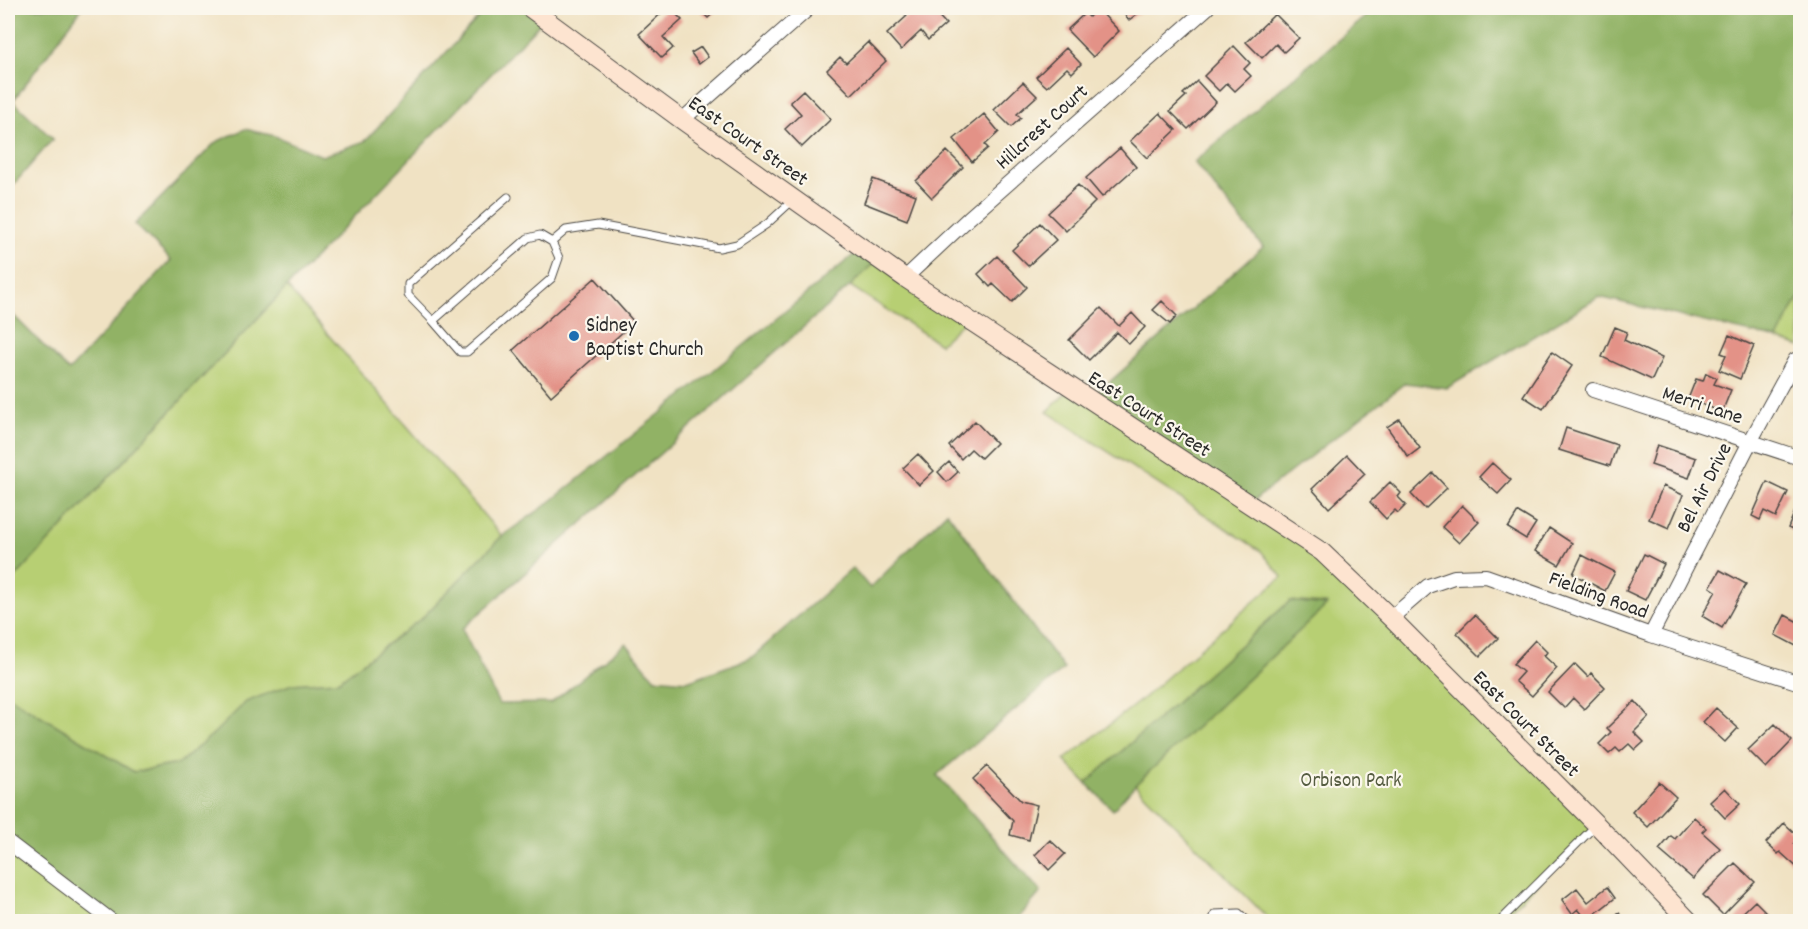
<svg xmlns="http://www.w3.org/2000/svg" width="1808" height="929" font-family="Dekko,sans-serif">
<rect width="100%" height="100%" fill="#fbf7ec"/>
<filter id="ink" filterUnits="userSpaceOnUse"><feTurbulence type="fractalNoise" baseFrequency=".0167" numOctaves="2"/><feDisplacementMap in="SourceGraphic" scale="12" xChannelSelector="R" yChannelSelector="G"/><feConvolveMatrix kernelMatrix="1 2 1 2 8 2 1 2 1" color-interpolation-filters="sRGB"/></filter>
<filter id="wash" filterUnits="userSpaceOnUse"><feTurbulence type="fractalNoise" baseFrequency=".008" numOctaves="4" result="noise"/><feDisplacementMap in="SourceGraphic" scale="24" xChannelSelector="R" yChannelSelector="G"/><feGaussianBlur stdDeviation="1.35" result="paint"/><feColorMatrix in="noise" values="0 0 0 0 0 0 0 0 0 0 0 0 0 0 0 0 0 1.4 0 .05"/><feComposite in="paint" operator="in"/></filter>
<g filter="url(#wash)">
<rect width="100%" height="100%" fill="#f0e2c3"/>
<path fill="#b7cf73" stroke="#717d4f" stroke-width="1.5" d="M878 259 966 319 940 344 850 286Z
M287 287 502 536 422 618 338 681 292 684 212 735 178 764 134 772 8 696V585Z
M1800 295V347L1777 339Z
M1071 388 1322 552 1597 825 1499 921H1271L1135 785 1326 604 1290 601 1086 783 1064 760 1141 700 1282 577 1261 551 1047 412Z
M8 842 113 921H8Z"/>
<path fill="#91b265" stroke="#5e6e48" stroke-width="1.5" d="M8 8H82L13 101 53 139 8 191Z
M487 8H530L545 18 287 287 8 585V310L69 371 171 260 135 224 216 142 245 129 275 136 322 156 365 141Z
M1376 8H1800V295L1777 339 1599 297 1447 388 1405 383 1248 505 1089 400 1263 247 1194 162Z
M862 248 878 259 850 286 462 629 499 704 551 703 626 643 654 678 687 681 751 658 853 568 870 588 947 512 1064 669 937 775 1041 892 1015 922 113 921 8 842V696L134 772 178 764 212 735 246 702 292 684 338 681 422 618 502 536 546 505 703 379Z
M1290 601 1327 605 1135 785 1113 810 1086 783Z"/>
<g id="blocks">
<path fill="#e39287" d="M667 8H670L682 20 663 37 673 48 662 58 639 34Z
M698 8H719L708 18Z
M899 8H931L946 24 928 40 921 31 901 50 887 34 907 16Z
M1097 8 1119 31 1093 57 1067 30 1085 13 1089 17Z
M1119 8H1145L1129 20Z
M1275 14 1299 38 1284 52 1276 44 1262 58 1246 42Z
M868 42 886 61 851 95 827 70 840 57 846 63Z
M1234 46 1250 63 1244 69 1251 76 1235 91 1227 83 1219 91 1204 76Z
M701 47 708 57 699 64 691 53Z
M1066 48 1081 64 1072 73 1067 68 1047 87 1036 77Z
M1197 81 1216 102 1188 129 1170 111 1186 96 1183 94Z
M1023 82 1037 96 1017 114 1021 118 1011 127 994 110Z
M803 90 831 119 802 147 785 129 801 114 790 102Z
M1160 113 1176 130 1147 158 1130 141Z
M984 114 999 132 985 145 988 148 972 162 954 139Z
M1120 148 1136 167 1102 197 1086 178Z
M947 151 963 167 932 198 916 181Z
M873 179 916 195 907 220 864 203Z
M1078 185 1095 202 1066 231 1048 213Z
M1040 223 1056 240 1028 266 1012 250Z
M997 256 1027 287 1012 302 993 284 990 287 978 274Z
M595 278 634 322 551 396 513 350Z
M1162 301 1177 316 1170 324 1153 310Z
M1101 308 1119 326 1132 313 1145 327 1129 344 1117 332 1089 360 1069 340Z
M1615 327 1627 332 1624 340 1662 358 1652 380 1602 357Z
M1729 335 1754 346 1740 379 1719 370 1726 355 1721 353Z
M1552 352 1572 366 1543 409 1523 396Z
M1706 373 1717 378 1714 384 1731 390 1722 412 1688 399 1696 379 1703 381Z
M1399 419 1420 448 1408 457 1387 427Z
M975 421 996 443 981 458 971 449 961 459 949 446Z
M1566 428 1617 445 1610 466 1559 450Z
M1657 445 1696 458 1689 478 1651 465Z
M918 454 934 471 919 485 903 468Z
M1347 455 1365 474 1329 508 1312 489Z
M949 462 958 472 947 482 938 472Z
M1492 463 1511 480 1498 494 1479 477Z
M1433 473 1447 488 1425 509 1411 494Z
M1390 482 1401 493 1398 497 1406 505 1398 513 1395 510 1386 519 1370 502Z
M1767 482 1788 492 1776 517 1764 511 1760 520 1752 516Z
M1663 486 1683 495 1669 528 1649 519Z
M1462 505 1479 522 1459 543 1442 527Z
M1797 506 1800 507V533L1788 528Z
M1518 512 1536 523 1526 539 1508 528Z
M1549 528 1572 543 1559 565 1535 551Z
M1644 554 1664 564 1645 600 1626 591Z
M1582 555 1615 572 1605 591 1573 574Z
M1720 570 1746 584 1722 628 1702 616 1716 591 1710 587Z
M1475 615 1498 638 1480 656 1457 633Z
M1785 615 1800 623V642L1798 647 1775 635Z
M1535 640 1547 652 1544 656 1557 668 1532 696 1515 681 1523 672 1513 664Z
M1575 664 1588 677 1591 673 1605 687 1584 709 1573 698 1564 708 1548 692Z
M1635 701 1649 717 1634 732 1644 742 1635 750 1629 744 1620 752 1616 748 1609 754 1599 744 1611 732 1607 728Z
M1716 708 1738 728 1725 742 1703 722Z
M1775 724 1792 741 1766 768 1748 750Z
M987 766 1021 801 1037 805 1029 840 1010 835 1013 821 973 779Z
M1659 782 1676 797 1648 827 1632 812Z
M1725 788 1740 804 1725 818 1710 802Z
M1694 817 1706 828 1702 832 1720 848 1693 879 1659 850 1671 836 1675 839Z
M1784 823 1799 837 1794 843 1800 849V870L1780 852 1778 854 1766 843Z
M1050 840 1065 854 1049 870 1035 855Z
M1735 863 1755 882 1723 915 1703 895Z
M1607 887 1615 898 1587 920 1578 909 1572 914 1562 900 1577 888 1588 902Z
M1755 901 1771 917 1767 922H1733Z
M1619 913 1627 922H1611Z"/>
</g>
</g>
<g filter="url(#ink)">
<use href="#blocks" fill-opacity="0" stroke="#494642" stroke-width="1.5"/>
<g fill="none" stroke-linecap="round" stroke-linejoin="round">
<defs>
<path id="lane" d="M552 242 559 258 552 278 467 352H460L433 321 528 238 540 235 552 242 566 230 598 225 719 248 737 244 767 224 792 201
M433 321 408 295V284L508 197
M1212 922 1215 914 1239 913 1249 922
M1499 922 1595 826"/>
<path id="street" d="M682 120 809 8
M905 278 969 218 1207 8
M1593 390 1800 458
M1391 618 1428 586 1454 577 1486 576 1651 635 1800 683
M1651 635 1750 442 1795 360
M8 842 113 922"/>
<path id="secondary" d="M530 8 682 120 905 278 1322 552 1391 618 1597 825 1690 922"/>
</defs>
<use href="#lane" stroke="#494642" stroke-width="9"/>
<use href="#street" stroke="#494642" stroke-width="16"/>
<use href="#secondary" stroke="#494642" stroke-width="20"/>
<use href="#lane" stroke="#fff" stroke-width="7"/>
<use href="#street" stroke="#fff" stroke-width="14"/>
<use href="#secondary" stroke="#fde4d0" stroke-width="18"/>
</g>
</g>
<circle fill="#1f6fb2" stroke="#fbf7ec" stroke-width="2" cx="574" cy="336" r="6"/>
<g text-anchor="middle" stroke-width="4.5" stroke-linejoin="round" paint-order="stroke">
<g font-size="21" fill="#2b2b2b" stroke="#fbf7ec">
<text transform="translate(1041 126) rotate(-42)" y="7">Hillcrest Court</text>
<text transform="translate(749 140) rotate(35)" y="7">East Court Street</text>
<text transform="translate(1703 404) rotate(18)" y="7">Merri Lane</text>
<text transform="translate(1150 413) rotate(33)" y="7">East Court Street</text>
<text transform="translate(1703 487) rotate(-63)" y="7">Bel Air Drive</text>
<text transform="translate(1599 594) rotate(20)" y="7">Fielding Road</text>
<text transform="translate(1527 723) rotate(45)" y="7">East Court Street</text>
</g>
<g font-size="21" fill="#2b2b2b" stroke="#fbf7ec" text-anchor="start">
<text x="586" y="331">Sidney<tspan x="586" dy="24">Baptist Church</tspan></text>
</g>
<g font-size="21" fill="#555c41" stroke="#fbf7ec">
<text x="1351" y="786">Orbison Park</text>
</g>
</g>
<rect width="1808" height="929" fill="none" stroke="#fbf7ec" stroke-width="30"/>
</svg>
